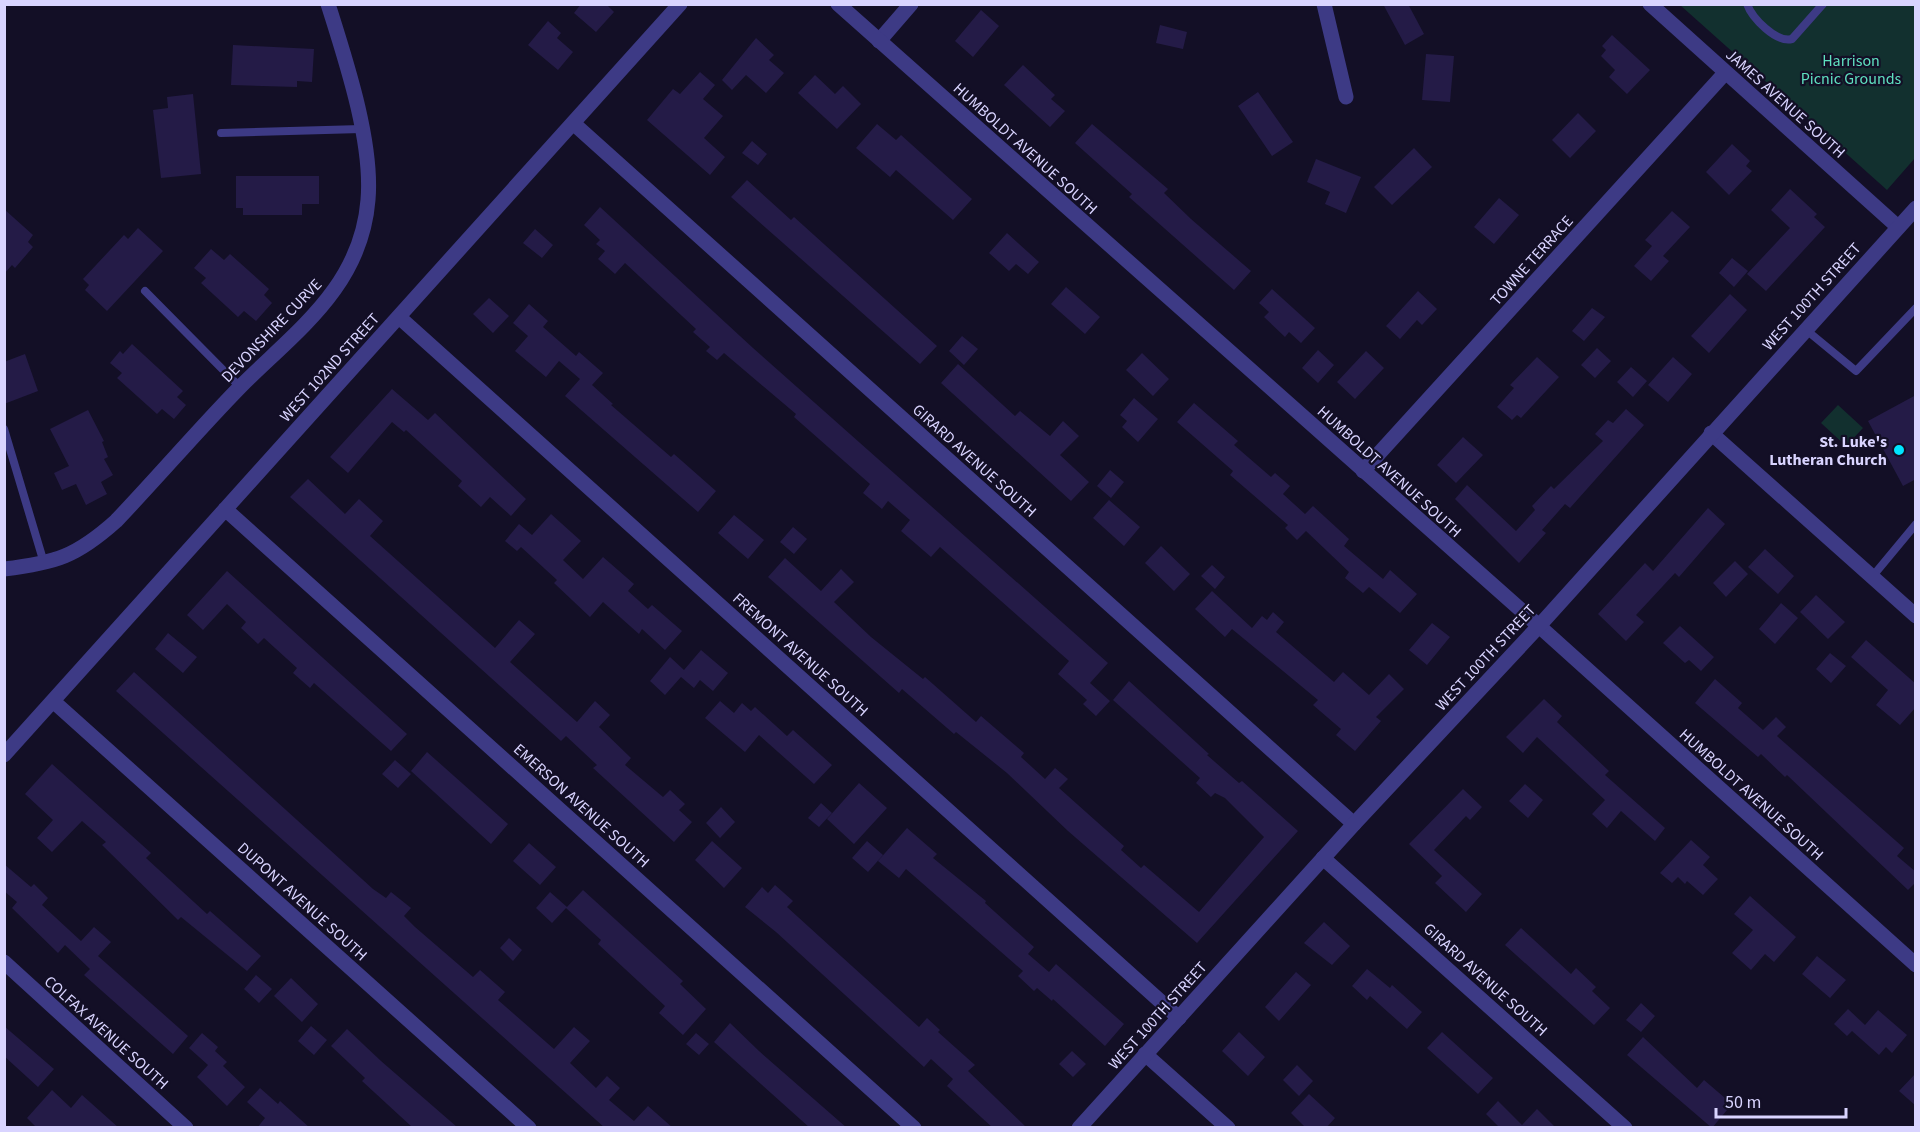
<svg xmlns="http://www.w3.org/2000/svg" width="1920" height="1132" font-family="'Source Sans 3',sans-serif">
<rect width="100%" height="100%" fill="#130f26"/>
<path fill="#12302f" d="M1680 5H1915V158L1887 190Z
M1838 405 1863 428 1846 446 1821 423Z"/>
<path fill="#241b47" d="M581 4H606L614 12 596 32 574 13Z
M1383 4H1408L1424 34 1405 45Z
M981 10 999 26 973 57 955 41Z
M548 21 561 33 557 38 573 52 558 70 528 45Z
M1160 25 1187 32 1183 49 1156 43Z
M1612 35 1650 70 1627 94 1609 77 1615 70 1601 56 1606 50 1602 46Z
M756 38 774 55 769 60 784 73 766 93 746 75 732 90 722 80Z
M233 45 314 49 312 82 297 81V87L231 85Z
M1426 54 1454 56 1450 102 1422 100Z
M1023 65 1055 95 1051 99 1065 111 1050 127 1004 85Z
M700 72 715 85 703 99 723 116 704 138 725 157 710 175 647 120 673 89 680 94Z
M815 75 835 94 843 86 861 104 837 129 798 93Z
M1258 92 1293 142 1272 156 1238 106Z
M193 94 201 174 161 178 153 110 168 108 167 97Z
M1578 113 1596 131 1570 158 1552 140Z
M877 124 896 140 901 135 972 199 953 220 896 170 890 177 856 148Z
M1092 124 1168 189 1164 193 1191 219 1251 271 1234 290 1129 197 1132 194 1075 143Z
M752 141 767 154 758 165 742 153Z
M1732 144 1750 161 1746 166 1752 171 1729 195 1706 172Z
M1414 148 1432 167 1392 205 1374 187Z
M1316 159 1361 177 1346 213 1325 204 1330 192 1307 182Z
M236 176H319V204H302V215H243V208H236Z
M747 180 791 220 794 217 937 346 920 364 731 197Z
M1790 189 1817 214 1814 217 1825 227 1766 291 1747 274 1790 228 1771 210Z
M1499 198 1519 215 1494 244 1474 227Z
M600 207 753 348 1108 663 1090 683 1110 701 1096 716 1083 704 1087 700 1058 674 1069 661 940 547 931 557 901 531 910 520 888 501 882 509 863 493 870 484 794 417 796 414 724 353 717 360 706 351 710 347 693 332 696 329 625 263 615 274 598 259 605 251 596 244 600 240 584 225Z
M4 209 33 235 28 242 33 247 15 268 12 265 4 274Z
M1672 211 1690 227 1663 256 1669 261 1651 281 1634 266 1652 246 1645 240Z
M138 228 163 251 107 311 85 290 89 285 83 279 124 235 128 239Z
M535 229 553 245 542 258 523 243Z
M1007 233 1039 262 1028 274 1016 264 1009 271 989 253Z
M211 249 224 260 230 254 269 289 264 295 272 303 256 321 244 311 238 317 201 283 206 278 194 268Z
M1732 258 1748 271 1734 287 1719 273Z
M1066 287 1100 317 1085 334 1051 304Z
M1272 289 1315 328 1301 343 1289 332 1285 337 1264 317 1269 312 1259 303Z
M1418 291 1437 309 1422 325 1417 320 1400 339 1386 326Z
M1730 294 1747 310 1709 353 1691 336Z
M489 298 509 316 493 333 473 314Z
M529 304 548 321 543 327 576 356 579 352 603 373 592 385 613 404 611 405 671 457 674 454 716 491 698 512 565 396 580 379 559 361 546 377 515 351 528 336 513 323Z
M1592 308 1605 317 1584 341 1572 331Z
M962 336 978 349 964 365 949 351Z
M132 344 183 391 177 397 186 405 174 419 162 409 157 414 117 378 122 373 110 363 120 351 123 354Z
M1597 348 1611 361 1595 378 1581 365Z
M1318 350 1334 365 1318 383 1302 368Z
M1366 351 1384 368 1355 399 1337 382Z
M1142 353 1169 379 1153 396 1126 370Z
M25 354 38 391 4 404V362Z
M1537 357 1559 377 1521 418 1517 415 1512 420 1497 407 1514 388 1510 385Z
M1673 357 1692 374 1668 402 1648 385Z
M958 364 1015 416 1020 411 1050 436 1063 421 1079 436 1060 455 1089 482 1071 501 941 383Z
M1631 367 1647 381 1633 397 1617 382Z
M392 389 428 420 435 413 526 499 511 516 490 497 481 507 458 486 462 481 406 430 404 432 392 422 348 473 330 457Z
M1916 395V479L1903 486 1868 421Z
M1134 398 1158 419 1138 442 1122 427 1127 421 1120 415Z
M1194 403 1238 441 1234 445 1271 477 1275 473 1290 486 1283 494 1305 514 1313 506 1349 539 1344 546 1383 579 1390 570 1417 594 1400 613 1369 587 1363 593 1345 578 1349 572 1306 531 1297 540 1285 528 1288 525 1230 475 1233 471 1177 422Z
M1626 409 1644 425 1570 508 1565 504 1542 530 1546 533 1519 563 1455 499 1467 485 1516 531 1535 510 1532 506 1551 486 1554 489 1603 441 1595 434 1608 420 1613 423Z
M88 410 104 441 102 442 108 457 104 459 113 475 101 482 107 494 86 505 76 484 62 490 54 473 69 466 50 429Z
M1463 437 1483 455 1456 483 1437 465Z
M1110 470 1124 482 1111 498 1097 486Z
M308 479 345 514 359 499 383 521 370 536 495 648 519 620 535 634 510 662 577 722 595 701 610 715 599 727 631 758 625 765 663 797 670 790 685 804 679 810 692 822 674 842 593 768 597 765 566 736 561 741 290 497Z
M1109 500 1140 527 1124 546 1093 518Z
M1708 508 1725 524 1679 577 1675 573 1636 615 1644 622 1626 641 1598 614 1645 563 1653 571Z
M551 514 581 541 563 560 583 579 603 557 634 584 628 591 648 609 652 605 682 631 665 650 642 629 639 634 603 602 590 617 554 583 557 580 521 547 517 551 505 541 519 524 532 535Z
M734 515 764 540 748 559 718 533Z
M793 527 807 539 794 554 780 542Z
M1161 546 1190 574 1174 591 1145 563Z
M1765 549 1794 576 1778 594 1748 567Z
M785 558 821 591 841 569 854 582 834 602 871 637 923 679 925 677 976 722 981 716 1024 753 1021 757 1045 779 1055 768 1068 779 1059 788 1124 846 1121 850 1141 868 1144 865 1199 912 1264 837 1225 798 1215 793 1211 797 1196 783 1200 778 1113 700 1129 681 1209 754 1207 755 1239 783 1242 781 1298 831 1197 943 1068 831 1007 773 956 732 954 734 902 689 899 693 768 577Z
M1735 561 1748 574 1726 597 1713 583Z
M1212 565 1225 577 1215 589 1201 576Z
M227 571 407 734 391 751 314 683 310 688 293 673 297 668 264 638 258 644 241 628 246 622 227 604 203 630 187 615Z
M1212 591 1252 628 1262 616 1267 620 1273 612 1284 622 1276 632 1334 682 1343 672 1369 695 1389 674 1404 689 1376 717 1381 721 1355 751 1336 735 1341 729 1313 705 1318 700 1232 629 1225 637 1195 609Z
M1816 595 1845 622 1828 639 1800 612Z
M1781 603 1798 618 1775 644 1759 629Z
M1432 623 1450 637 1427 665 1409 650Z
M1680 626 1714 657 1701 671 1689 660 1685 663 1663 643Z
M168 633 197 657 183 673 155 649Z
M1866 640 1916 684V707L1900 725 1876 705 1888 690 1851 657Z
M701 650 728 673 713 691 700 680 694 688 681 677 665 695 650 681 670 657 684 670Z
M1830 653 1846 666 1831 683 1816 669Z
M134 672 373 889 386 898 391 892 411 908 404 916 415 927 473 977 480 970 505 992 498 1000 554 1049 574 1027 590 1041 570 1063 596 1088 607 1076 620 1088 609 1100 634 1121 648 1106 673 1128H605L116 691Z
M1715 679 1742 703 1738 708 1763 730 1776 717 1786 727 1777 736 1904 848 1897 856 1916 872V882L1908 890 1787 775 1785 777 1761 754 1758 757 1695 703Z
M1544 699 1562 716 1557 722 1609 771 1605 775 1665 828 1655 841 1621 811 1607 828 1592 814 1605 800 1537 737 1523 753 1506 737Z
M720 701 734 713 742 703 751 711 755 707 787 736 793 730 832 765 814 784 759 735 745 752 705 718Z
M427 752 508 824 491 844 411 771Z
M395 760 411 774 398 788 382 774Z
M52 764 151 853 146 858 207 914 210 911 261 956 247 971 181 917 178 920 102 845 106 842 82 821 52 852 37 838 53 820 25 794Z
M859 783 887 808 854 844 827 819Z
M1525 784 1543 800 1528 818 1509 801Z
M1463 789 1482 807 1470 820 1466 816 1434 850 1482 894 1466 912 1435 883 1442 876 1409 844Z
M821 803 832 813 819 827 808 818Z
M721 807 735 822 720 838 706 823Z
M907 828 937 854 933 858 986 901 985 903 1034 947 1028 954 1049 972 1056 964 1124 1024 1105 1046 1053 999 1052 1001 1037 988 1034 991 1018 976 1023 971 906 869 899 878 878 861Z
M1691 840 1710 857 1703 865 1718 879 1703 895 1687 881 1685 884 1678 877 1672 883 1660 873Z
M712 841 742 868 724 888 695 860Z
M867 841 883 855 868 872 852 858Z
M529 843 556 867 540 885 513 861Z
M4 864 31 887 34 884 48 898 42 905 81 941 94 927 111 942 98 956 188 1036 173 1054 84 975 90 969 65 945 58 953 12 908 17 902 4 891Z
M775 885 793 901 787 907 919 1027 927 1018 940 1030 938 1032 975 1065 968 1071 1027 1128H993L947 1086 953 1079 931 1059 924 1067 776 932 745 907 762 887 768 893Z
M583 890 683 981 680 984 706 1009 683 1035 659 1013 665 1006 598 944 601 940 566 908Z
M550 892 567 907 552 923 536 908Z
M1750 896 1796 937 1774 962 1765 954 1751 970 1732 953 1753 930 1734 914Z
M1324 922 1350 946 1332 965 1304 943Z
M1521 928 1571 974 1576 968 1596 987 1592 991 1610 1008 1594 1025 1505 945Z
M509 938 522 950 513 961 500 948Z
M1817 956 1846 980 1830 998 1802 974Z
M1367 969 1390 988 1392 985 1422 1012 1407 1029 1370 996 1367 1000 1352 986Z
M1296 972 1311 985 1279 1021 1265 1007Z
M256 975 272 989 259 1003 244 989Z
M291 978 318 1004 302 1022 274 996Z
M1641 1003 1655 1016 1641 1032 1626 1020Z
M1848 1009 1865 1025 1878 1010 1907 1035 1892 1053 1886 1047 1879 1055 1852 1031 1847 1036 1834 1024Z
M730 1023 759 1051 847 1128H810L714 1042Z
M4 1026 54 1069 38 1087 4 1056Z
M311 1026 327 1040 314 1055 298 1041Z
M347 1029 381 1061 457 1127H412L362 1081 365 1078 331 1046Z
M1239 1032 1265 1057 1248 1076 1222 1051Z
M1442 1032 1493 1078 1478 1094 1427 1048Z
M202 1033 218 1047 215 1051 227 1062 223 1066 245 1087 227 1106 197 1077 208 1065 189 1048Z
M696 1033 709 1044 699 1055 686 1044Z
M1643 1037 1697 1088 1704 1080 1732 1104 1712 1128 1627 1055Z
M1072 1051 1086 1064 1073 1077 1059 1064Z
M1297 1065 1313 1081 1299 1096 1283 1080Z
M1916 1073V1106L1899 1091Z
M260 1088 278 1104 280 1101 310 1128H257L265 1118 247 1102Z
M52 1090 71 1108 82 1095 119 1128H37L27 1118Z
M1309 1094 1335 1118 1326 1128H1306L1291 1113Z
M1498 1101 1522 1125 1537 1109 1556 1128H1500L1486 1114Z"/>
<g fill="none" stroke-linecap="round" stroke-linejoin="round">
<path stroke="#3d3a85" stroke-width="8" d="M1747 4C1752 18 1776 43 1792 39L1823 4
M221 133 361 129
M145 291 240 387
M1805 329 1856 371 1916 308
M4 429 44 563
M1872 577 1916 524"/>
<path stroke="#3d3a85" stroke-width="15" d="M1324 4 1346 97
M1650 4 1898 227
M879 41 911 4
M573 123 1354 824
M399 317 1179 1018
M1711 433 1916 616
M1363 471 1725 73
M225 509 914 1128
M4 569C56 563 77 556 116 521 158 477 198 430 240 387 296 331 361 287 368 200 373 142 346 61 328 4
M1539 626 1916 965
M53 701 529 1128
M4 755 680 4
M1323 858 1625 1128
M4 962 186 1128
M1145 1054 1228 1128"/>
<path stroke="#3d3a85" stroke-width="15" d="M838 4 1539 626
M1079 1128 1354 824 1539 626 1916 208"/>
</g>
<circle fill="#00e5ff" stroke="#130f26" stroke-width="2" cx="1899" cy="450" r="6"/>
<g text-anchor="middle" stroke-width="4.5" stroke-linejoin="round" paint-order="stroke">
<g font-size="16" fill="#5fe0c0" stroke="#130f26">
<text x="1851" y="66">Harrison<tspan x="1851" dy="18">Picnic Grounds</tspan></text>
</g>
<g font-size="16" fill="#d9d4ff" stroke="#130f26">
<text transform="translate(1786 103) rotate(42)" y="6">JAMES AVENUE SOUTH</text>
<text transform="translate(1026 148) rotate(42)" y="6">HUMBOLDT AVENUE SOUTH</text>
<text transform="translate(1531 260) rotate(-48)" y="6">TOWNE TERRACE</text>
<text transform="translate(1811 296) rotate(-48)" y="6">WEST 100TH STREET</text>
<text transform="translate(271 330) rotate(-46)" y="6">DEVONSHIRE CURVE</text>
<text transform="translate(329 367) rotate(-48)" y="6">WEST 102ND STREET</text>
<text transform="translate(975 460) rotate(42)" y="6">GIRARD AVENUE SOUTH</text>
<text transform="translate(1390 471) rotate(42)" y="6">HUMBOLDT AVENUE SOUTH</text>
<text transform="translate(801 654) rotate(42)" y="6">FREMONT AVENUE SOUTH</text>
<text transform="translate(1485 657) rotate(-47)" y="6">WEST 100TH STREET</text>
<text transform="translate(1752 794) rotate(42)" y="6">HUMBOLDT AVENUE SOUTH</text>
<text transform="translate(582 805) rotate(42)" y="6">EMERSON AVENUE SOUTH</text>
<text transform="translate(303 901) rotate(42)" y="6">DUPONT AVENUE SOUTH</text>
<text transform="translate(1486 979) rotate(42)" y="6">GIRARD AVENUE SOUTH</text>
<text transform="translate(1157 1015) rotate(-48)" y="6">WEST 100TH STREET</text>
<text transform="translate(107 1032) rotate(42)" y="6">COLFAX AVENUE SOUTH</text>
</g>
<g font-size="16" font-weight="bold" fill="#d9d4ff" stroke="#130f26" text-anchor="end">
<text x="1887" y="447">St. Luke's<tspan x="1887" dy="18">Lutheran Church</tspan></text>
</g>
</g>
<rect width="1920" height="1132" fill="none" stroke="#d9d4ff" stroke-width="12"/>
<path d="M1716 1108v9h130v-9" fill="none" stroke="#d9d4ff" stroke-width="3"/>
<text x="1725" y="1108" font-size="18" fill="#d9d4ff" stroke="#130f26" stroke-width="4.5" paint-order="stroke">50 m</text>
</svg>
